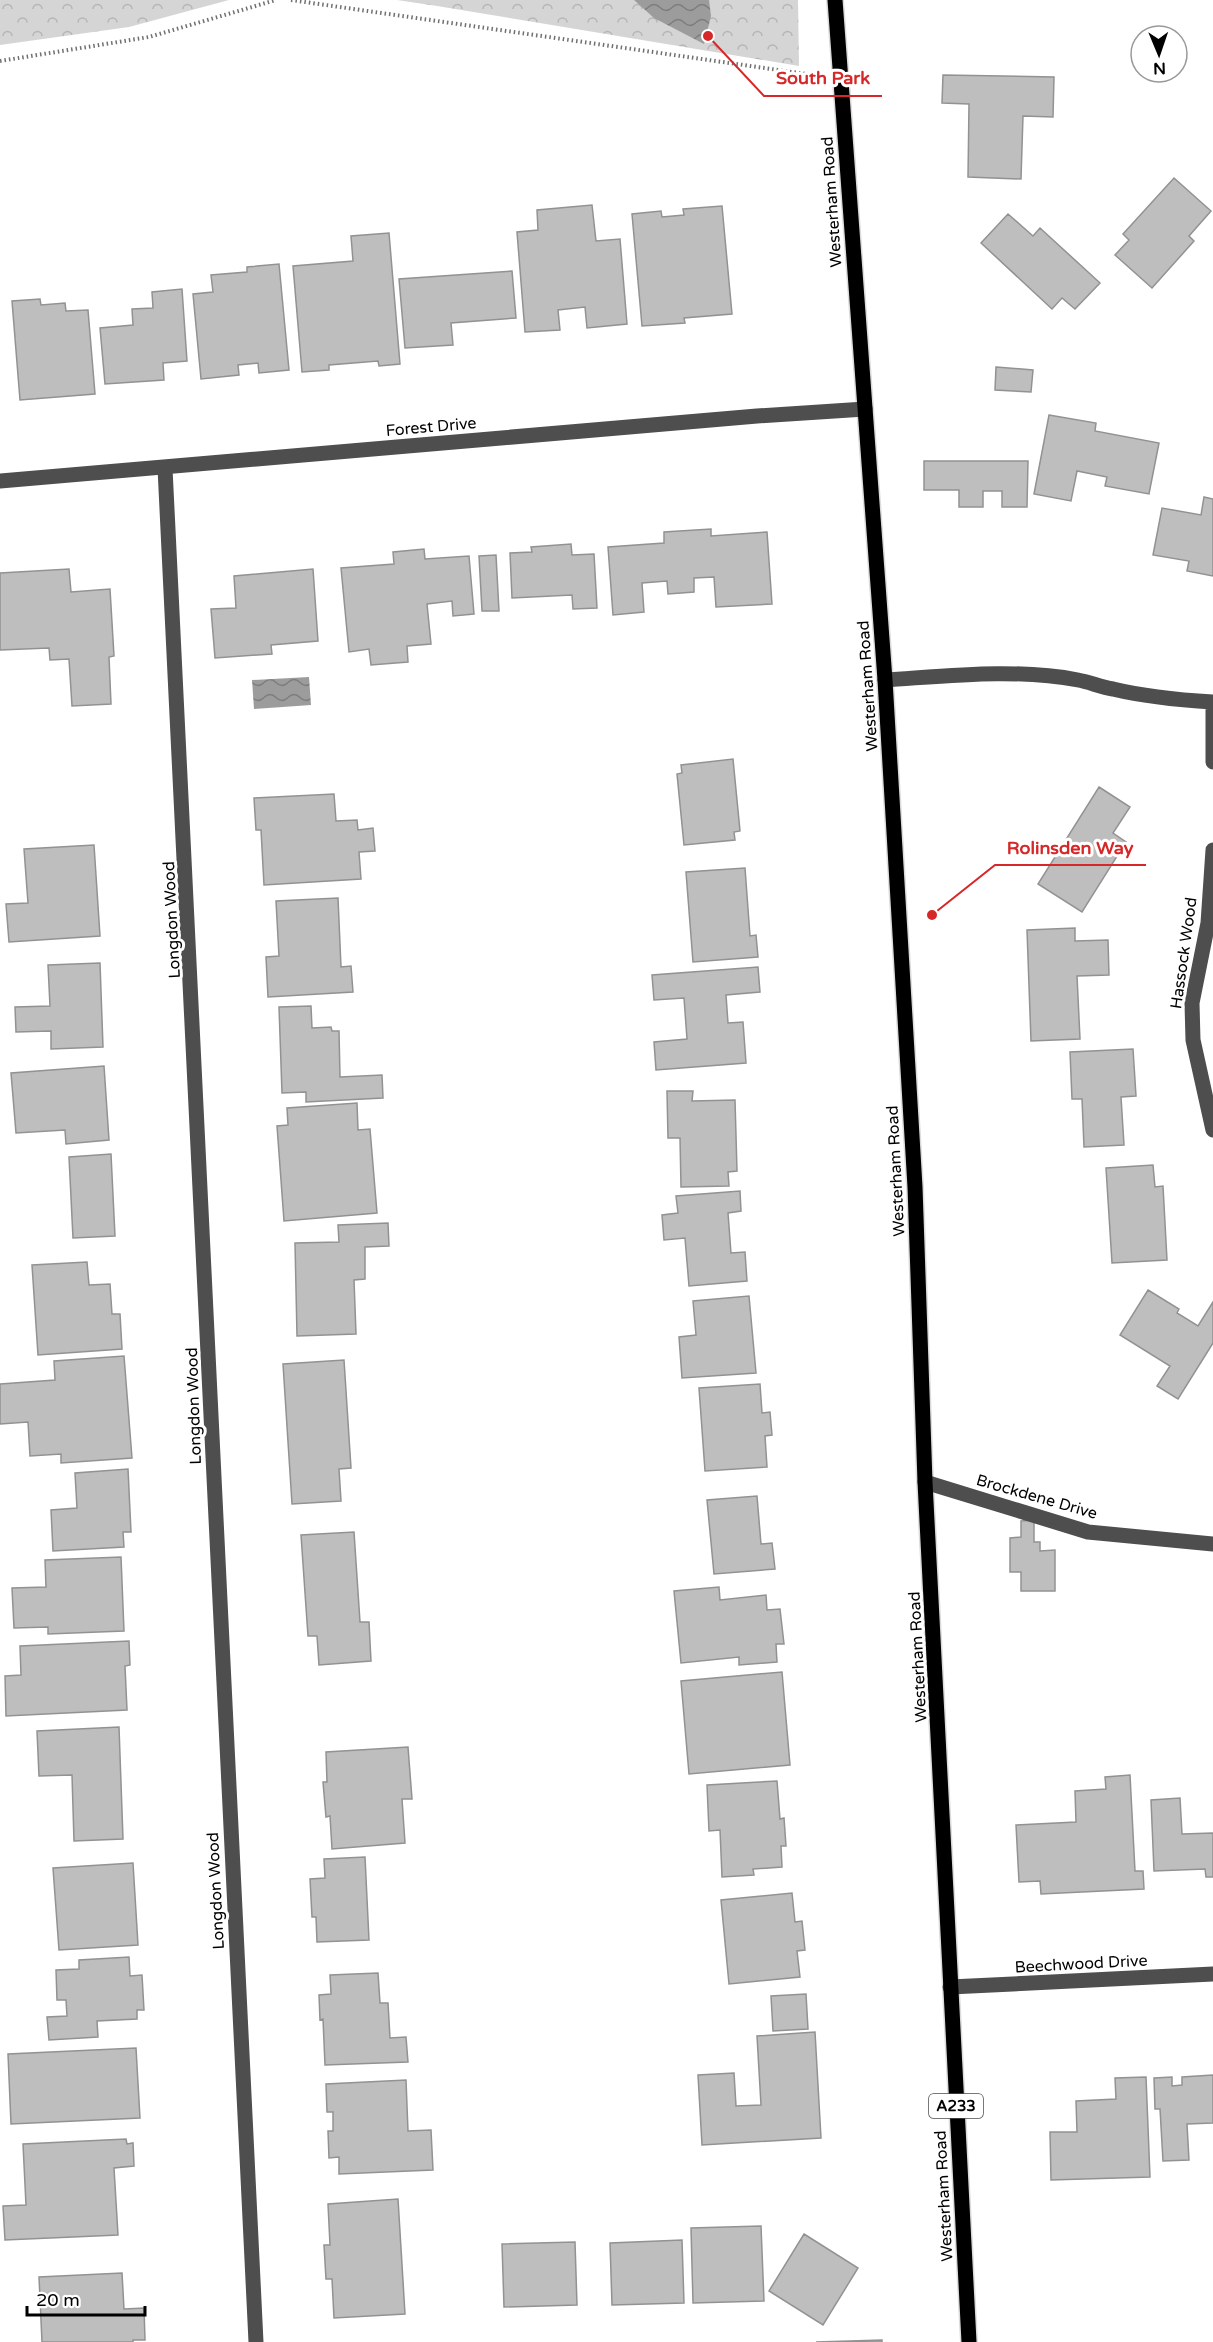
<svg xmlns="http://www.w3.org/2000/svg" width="1213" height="2342" font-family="'Varela Round',sans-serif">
<defs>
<pattern id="park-crowns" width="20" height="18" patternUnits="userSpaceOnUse" patternTransform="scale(1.5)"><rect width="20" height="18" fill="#d5d5d5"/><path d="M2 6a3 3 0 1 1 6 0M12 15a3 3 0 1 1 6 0" fill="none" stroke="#b5b5b5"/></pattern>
<pattern id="water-waves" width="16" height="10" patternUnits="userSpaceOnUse" patternTransform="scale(1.5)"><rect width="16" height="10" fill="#9c9c9c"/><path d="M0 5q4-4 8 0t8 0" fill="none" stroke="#7d7d7d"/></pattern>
</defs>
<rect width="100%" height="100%" fill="#fff"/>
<path fill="url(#park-crowns)" d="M0 0H229L129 27 0 45Z
M397 0H798L799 66 437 6Z"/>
<path fill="url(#water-waves)" d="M634 0H709L711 16 704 44 654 18Z
M309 677 311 705 254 709 252 680Z"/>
<path fill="#bebebe" stroke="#929292" stroke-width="1.5" d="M943 75 1054 77 1053 117 1023 116 1021 179 968 177 969 104 942 103Z
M1174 178 1211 211 1189 236 1194 241 1152 288 1115 255 1129 240 1123 234Z
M592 205 596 241 620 239 627 324 587 328 585 307 558 310 560 330 525 332 517 232 538 230 537 210Z
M722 206 732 314 684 318 685 323 642 326 632 214 661 211 662 217 684 215 683 209Z
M1008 214 1033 236 1040 228 1100 283 1075 309 1062 298 1052 309 981 243Z
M389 233 400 364 379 366 378 361 329 365V370L302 372 293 266 353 261 351 236Z
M279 264 289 370 259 373 258 363 238 365 239 375 201 379 193 294 213 292 211 275 247 272V267Z
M512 271 516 318 451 323 453 345 405 348 399 279Z
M182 289 187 361 163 363 164 380 105 384 100 328 133 325 132 309 153 308 152 292Z
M40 299 41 305 65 303 66 311 88 310 95 394 20 400 12 301Z
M996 367 1033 370 1031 392 995 390Z
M1049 415 1096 423 1095 431 1159 443 1149 494 1105 486 1107 477 1077 471 1071 501 1034 494Z
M924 461H1028L1027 507H1002V491H983V507H959V490H924Z
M1204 497 1213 499V576L1187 571 1189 561 1153 555 1162 508 1201 515Z
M711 529V536L767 532 772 604 716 607 714 577 694 578V592L668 594 667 581 642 583 644 612 613 615 608 547 664 543V532Z
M571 544 572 555 594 554 597 608 573 609 572 595 512 598 510 553 532 552 531 547Z
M424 549 425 559 469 556 474 614 453 616 452 601 427 604 431 644 407 646 408 662 371 665 369 649 349 652 341 568 394 564 393 552Z
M496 555 499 611H482L479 556Z
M69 569 71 592 110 589 114 656 109 657 111 704 72 706 69 659 50 660 49 648 0 650V573Z
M313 569 318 641 271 645 272 654 215 658 211 609 236 608 234 576Z
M733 759 740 831 734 832 735 840 684 845 677 774 682 773 681 765Z
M1099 787 1130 807 1113 833 1126 842 1082 912 1038 884Z
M334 794 336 821 357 820 358 830 373 828 375 851 359 852 361 879 264 885 261 830H256L254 798Z
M94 845 100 936 9 942 6 904 28 903 24 849Z
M745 868 750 936 756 935 758 957 693 962 686 872Z
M338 898 341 967 351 966 353 992 268 997 266 957 279 956 276 901Z
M1075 928V941L1108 940 1109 975 1077 976 1080 1039 1031 1041 1027 930Z
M100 963 103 1047 51 1049V1031L16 1032 15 1007 50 1006 48 965Z
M758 967 760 992 726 995 728 1023 743 1022 746 1063 656 1070 654 1042 687 1039 684 998 654 1000 652 975Z
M311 1006 312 1028 331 1027 332 1031H339L340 1077 382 1075 383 1098 306 1102V1092L282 1093 279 1007Z
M1133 1049 1136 1096 1121 1097 1124 1145 1084 1147 1082 1099H1072L1070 1052Z
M104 1066 109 1140 66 1144 65 1130 16 1133 11 1073Z
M667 1091H693L692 1101 735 1100 737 1171 728 1172 729 1186 681 1187 680 1138H668Z
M357 1103 358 1130 370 1129 377 1213 284 1221 277 1126 288 1125 287 1108Z
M111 1154 115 1236 73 1238 69 1157Z
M1153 1165 1155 1187 1163 1186 1167 1260 1112 1263 1106 1168Z
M740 1191 741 1211 728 1213 731 1253 745 1252 747 1281 689 1286 685 1238 664 1240 662 1215 678 1213 676 1196Z
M388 1223 389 1246 365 1247V1279L354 1280 356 1334 297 1336 295 1243 339 1242 338 1225Z
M87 1262 89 1285 110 1284 112 1314H120L122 1349 38 1355 32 1265Z
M1148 1290 1179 1309 1177 1313 1198 1326 1213 1302V1343L1178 1399 1157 1386 1170 1366 1120 1335Z
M749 1296 756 1373 682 1378 679 1337 696 1335 693 1301Z
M124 1356 132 1458 61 1463V1454L30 1456 28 1422 0 1424V1384L55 1380 54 1361Z
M344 1360 351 1468 339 1469 341 1501 292 1504 283 1364Z
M760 1384 762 1413 770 1412 772 1435 765 1436 767 1467 705 1471 699 1388Z
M128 1469 131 1532H123L124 1547 53 1551 51 1510 77 1508 75 1473Z
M757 1496 761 1544 772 1543 775 1569 714 1574 707 1500Z
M1034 1520V1542H1040V1551L1055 1550V1591H1021V1572H1010V1538L1021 1537V1521Z
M354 1532 360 1622H369L371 1661 319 1665 317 1636H308L301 1535Z
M121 1557 124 1631 48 1634V1627L14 1628 12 1588 46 1587 45 1560Z
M719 1587 720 1600 766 1595 767 1610 780 1609 784 1644H776L777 1662 739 1665V1657L681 1663 674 1591Z
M129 1641 130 1665 125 1666 127 1710 6 1716 5 1676 21 1675 20 1646Z
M782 1672 790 1765 689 1774 681 1681Z
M119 1727 123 1839 74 1841 72 1775 39 1776 37 1731Z
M408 1747 412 1799H402L405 1843 332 1849 330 1816 326 1817 323 1782H327L326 1752Z
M1130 1775 1135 1871H1143L1144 1889 1041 1894 1040 1881 1019 1882 1016 1825 1076 1822 1075 1791 1106 1789 1105 1777Z
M777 1781 780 1819 784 1818 786 1846H781L782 1867 753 1869 754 1875 722 1877 720 1830 709 1831 707 1785Z
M1180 1798 1182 1834 1213 1833V1877H1206L1205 1869 1154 1871 1151 1800Z
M365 1857 369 1940 317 1942 316 1917H312L310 1879 325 1878 324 1859Z
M133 1863 138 1945 59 1950 53 1868Z
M792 1893 795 1922 802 1921 805 1950 797 1951 800 1977 729 1984 721 1900Z
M129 1957 130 1976 142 1975 144 2010H137V2019L97 2021 98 2037 49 2040 47 2017 67 2016 66 2000H57L56 1970 79 1969V1960Z
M378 1973 380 2003H388L390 2038 406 2037 408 2062 325 2065 323 2019 320 2020 319 1995 331 1994 330 1975Z
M806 1994 808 2029 773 2031 771 1996Z
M815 2032 821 2138 702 2145 698 2075 734 2073 736 2106 761 2105 757 2036Z
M136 2048 140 2118 11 2124 8 2054Z
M1213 2075V2123L1187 2124 1189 2160 1163 2161 1160 2109H1155L1154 2078 1172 2077V2086L1182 2085V2077Z
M1146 2077 1150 2177 1051 2180 1050 2132H1077L1076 2101 1116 2099 1115 2078Z
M406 2080 408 2131 431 2130 433 2170 339 2174V2157L329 2158 328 2131H333V2112H327L326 2084Z
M126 2139 127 2144 133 2143 134 2166 114 2168 118 2235 5 2240 3 2206 26 2205 23 2144Z
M398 2199 405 2314 334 2318 332 2279H326L324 2245H330L328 2204Z
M761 2226 764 2301 693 2303 691 2228Z
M804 2234 858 2268 823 2325 769 2291Z
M682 2240 684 2303 612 2305 610 2243Z
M575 2242 577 2305 504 2307 502 2244Z
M122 2273 124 2309 144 2308 145 2340H133V2342H42L39 2277Z
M882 2340V2342H816Z"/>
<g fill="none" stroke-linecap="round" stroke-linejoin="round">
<defs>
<path id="major" d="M835 0 885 680 915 1187 925 1482 969 2342"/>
</defs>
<use href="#major" stroke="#dbdbdb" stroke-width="18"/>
<path stroke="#707070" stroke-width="4" stroke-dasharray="1.5 3" stroke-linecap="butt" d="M291 0 813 75
M0 61 149 37 276 0"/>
<path stroke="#4e4e4e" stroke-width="15" d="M165 468C198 1092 224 1717 256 2342
M0 481 757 416 865 409
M885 680C948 676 1015 668 1078 680 1089 682 1101 687 1113 689 1146 697 1179 700 1213 702
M1213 702V762
M1213 850 1208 923 1192 1003 1193 1040 1213 1130
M925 1482 1088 1532 1213 1544
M950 1987 1213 1974"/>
<use href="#major" stroke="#000" stroke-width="15"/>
</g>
<g text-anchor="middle" stroke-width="6" stroke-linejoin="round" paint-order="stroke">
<rect fill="#fff" stroke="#4c4c4c" stroke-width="1.5" x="929" y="2094" width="54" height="24" rx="4.5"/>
<g font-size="15" font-weight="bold" fill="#000">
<text x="956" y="2111">A233</text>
</g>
<g font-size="16" fill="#000" stroke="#fff">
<text transform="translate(831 202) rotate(-94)" y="6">Westerham Road</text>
<text transform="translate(431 426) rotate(-5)" y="6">Forest Drive</text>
<text transform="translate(867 686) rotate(-94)" y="6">Westerham Road</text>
<text transform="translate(171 920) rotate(-93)" y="6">Longdon Wood</text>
<text transform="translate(1183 953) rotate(-82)" y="6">Hassock Wood</text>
<text transform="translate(895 1171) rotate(-93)" y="6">Westerham Road</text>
<text transform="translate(193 1406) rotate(-92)" y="6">Longdon Wood</text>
<text transform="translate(1037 1496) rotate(16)" y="6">Brockdene Drive</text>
<text transform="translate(917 1657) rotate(-93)" y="6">Westerham Road</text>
<text transform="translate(215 1891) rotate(-93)" y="6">Longdon Wood</text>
<text transform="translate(1081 1963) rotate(-3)" y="6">Beechwood Drive</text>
<text transform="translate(943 2196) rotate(-93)" y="6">Westerham Road</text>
</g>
</g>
<path fill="none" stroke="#d62828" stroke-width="2" d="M708 36L764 96H882M932 915L995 865H1146"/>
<g fill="#d62828" stroke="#fff" stroke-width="2">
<circle cx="708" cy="36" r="6"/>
<circle cx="932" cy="915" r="6"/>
</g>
<g font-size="18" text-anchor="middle" font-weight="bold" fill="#d62828" stroke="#fff" stroke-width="6" stroke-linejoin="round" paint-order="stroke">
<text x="823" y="84">South Park</text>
<text x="1070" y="854">Rolinsden Way</text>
</g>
<g transform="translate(1159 54) rotate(178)"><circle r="28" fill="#ffffff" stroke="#999999" stroke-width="1.5"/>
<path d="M0-4.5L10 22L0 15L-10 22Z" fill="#000000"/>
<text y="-9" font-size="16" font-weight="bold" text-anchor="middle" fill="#000000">N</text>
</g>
<path d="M27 2306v9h118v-9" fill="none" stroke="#000000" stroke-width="3"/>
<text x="36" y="2306" font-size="18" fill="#000000" stroke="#ffffff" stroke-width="4.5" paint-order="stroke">20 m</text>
</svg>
